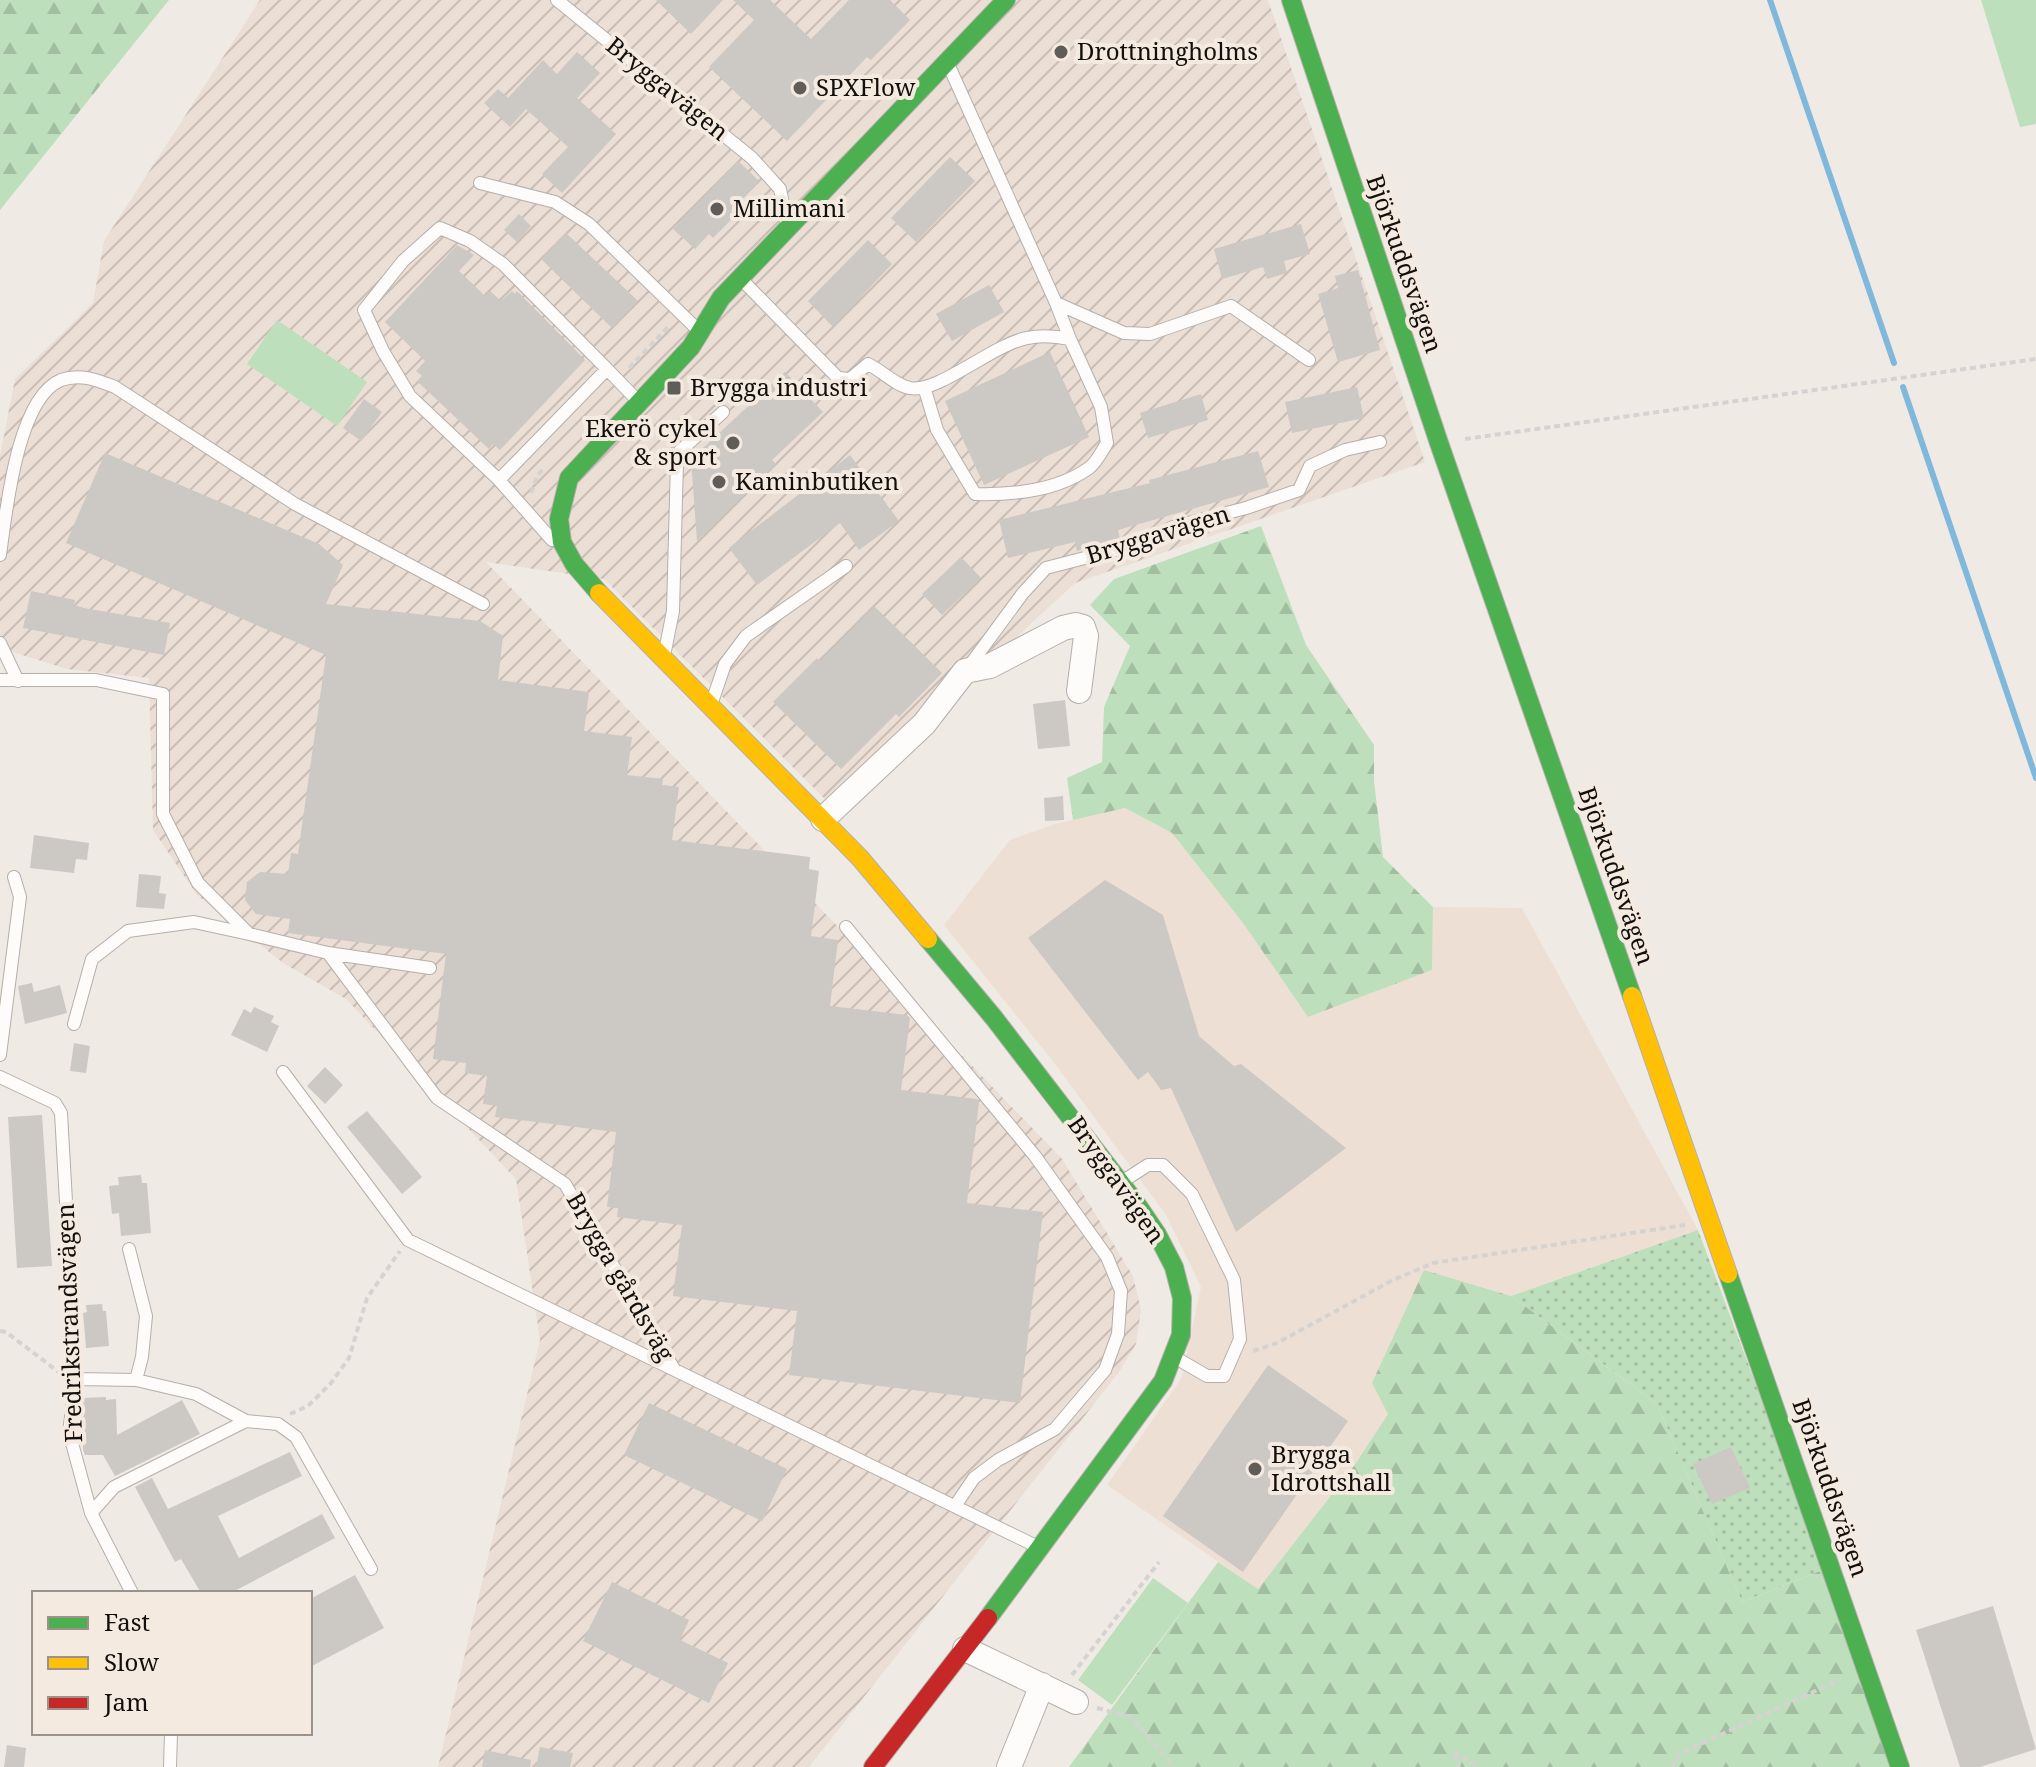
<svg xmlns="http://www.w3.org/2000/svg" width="2036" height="1767" font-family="'Noto Serif',serif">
<defs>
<pattern id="industrial-furrows" width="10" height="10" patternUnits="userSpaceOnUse" patternTransform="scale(2)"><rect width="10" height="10" fill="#ebded4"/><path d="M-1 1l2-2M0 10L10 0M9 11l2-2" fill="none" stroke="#c9bdb5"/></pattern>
<pattern id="grass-dots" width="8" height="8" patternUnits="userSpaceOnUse" patternTransform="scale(2)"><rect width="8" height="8" fill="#bedfbb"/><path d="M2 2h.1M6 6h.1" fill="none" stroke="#a2bea0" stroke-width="1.8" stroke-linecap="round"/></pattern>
<pattern id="forest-firs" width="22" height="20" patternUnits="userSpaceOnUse" patternTransform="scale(2)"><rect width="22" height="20" fill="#bedfbb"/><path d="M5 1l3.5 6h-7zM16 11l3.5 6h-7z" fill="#a2bea0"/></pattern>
</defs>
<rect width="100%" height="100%" fill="#f0eae5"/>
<path fill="url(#industrial-furrows)" d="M260 0H1268L1425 462 1075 583 833 807 604 579 486 562 1062 1159 1133 1276 1141 1310 1136 1344 1119 1372 809 1767H438L540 1340 516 1179 346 999 283 963 197 895 153 830 149 678 67 669 0 648V456L15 379 93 303 104 241Z"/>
<path fill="#eedfd5" d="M1125 808 1172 833 1243 923 1308 1017 1432 970 1433 907 1522 908 1698 1230 1511 1296 1424 1270 1388 1414 1354 1466 1258 1589 1107 1485 1181 1379 1201 1287 1166 1215 1055 1064 944 925 1010 840 1055 824Z"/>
<path fill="url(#grass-dots)" d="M1698 1230 1825 1569 1742 1602 1657 1404 1511 1296Z"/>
<path fill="url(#forest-firs)" d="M0 0H169L0 210Z
M1261 526 1306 645 1374 745V781L1383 857 1433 907 1432 970 1308 1017 1243 923 1172 833 1125 808 1073 820 1067 778 1102 762 1104 707 1130 646 1090 605 1114 579Z
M1424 1270 1511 1296 1657 1404 1742 1602 1825 1569 1890 1767H1069L1218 1562 1258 1589 1354 1466 1388 1414 1372 1383Z"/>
<path fill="#bedfbb" d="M1981 0H2036V124L2020 127Z
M277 320 367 382 337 426 247 364Z
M1153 1578 1188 1603 1112 1705 1078 1680Z"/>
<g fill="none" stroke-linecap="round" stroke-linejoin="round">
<path stroke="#80b8dc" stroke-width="6" d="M1770 0 1894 363
M1903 387 2036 778"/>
</g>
<path fill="#ccc8c3" d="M656 0H723L691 34Z
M733 0H770L811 39 849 0H890L910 20 871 60 867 57 787 141 709 67 754 20Z
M577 52 600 73 577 98 616 134 562 193 542 174 568 147 526 109 510 127 484 103 498 89 508 98 543 60 557 74Z
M950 157 975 181 916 242 891 218Z
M738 161 759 181 731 211 736 215 713 238 709 234 695 249 673 229Z
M519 214 531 226 517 242 504 230Z
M1301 224 1310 254 1284 261 1287 273 1267 279 1263 267 1222 279 1214 249Z
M566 233 638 301 612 328 541 259Z
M868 240 892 264 833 327 808 301Z
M457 245 474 255 459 271 485 296 490 291 501 301 512 291 515 294 517 291 585 360 500 450 493 444 489 449 417 381 422 376 416 371 425 361 385 322Z
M1358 270 1380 350 1338 362 1318 294 1338 288 1335 276Z
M989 285 1004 312 952 341 936 314Z
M1050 352 1089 437 984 485 945 401Z
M785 372 823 412 772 460 776 464 697 541 691 459Z
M1357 387 1364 418 1292 433 1285 402Z
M1201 394 1208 420 1148 438 1140 413Z
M364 399 382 412 361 441 343 428Z
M1258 451 1269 487 1118 530 1120 539 1077 551 1075 542 1008 558 999 520 1150 483 1149 480Z
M105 453 319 544 343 565 326 604 480 621 503 636 498 680 589 692 584 731 632 737 627 775 663 779 662 785 679 787 672 840 810 857 809 869 819 871 811 936 838 940 830 1006 907 1015 910 1018 901 1090 977 1099 979 1102 967 1203 1043 1212 1020 1403 789 1375 797 1311 673 1296 682 1225 617 1217 618 1208 607 1207 616 1132 495 1117 497 1106 483 1104 487 1076 465 1073 466 1063 433 1059 446 954 288 933 290 919 256 914 245 900 247 882 260 872 288 874 291 853 298 854 326 655 66 543Z
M850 455 899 521 859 550 840 523 757 585 729 548Z
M961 557 981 578 942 615 922 594Z
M31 591 75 600 74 605 84 608 170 623 164 655 23 628Z
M874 606 942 673 899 717 896 714 841 769 773 702 817 658 820 661Z
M1065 700 1070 746 1038 749 1033 704Z
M1063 796 1064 820 1045 821 1044 798Z
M34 835 89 843 87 860 76 859 74 873 30 868Z
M139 874 161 876 159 893 166 894 164 909 136 907Z
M1105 880 1163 915 1199 1036 1234 1066 1241 1064 1346 1148 1236 1232 1171 1088 1161 1090 1148 1072 1138 1080 1028 938Z
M32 983 34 992 60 985 67 1013 25 1024 18 986Z
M254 1007 274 1016 271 1022 279 1026 267 1052 231 1035 244 1009 251 1013Z
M74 1043 90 1046 86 1073 70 1071Z
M325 1067 343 1085 325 1104 307 1086Z
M367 1111 422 1177 402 1194 347 1127Z
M42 1115 52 1266 17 1268 8 1117Z
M141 1175 142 1183H147L151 1233 121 1236 119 1213 112 1214 109 1186 119 1185 118 1177Z
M102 1304 103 1311H106L109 1346 86 1348 83 1313 87 1312 86 1305Z
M1268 1365 1348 1421 1243 1572 1163 1516Z
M106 1397V1400L116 1399 117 1435 182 1400 200 1434 115 1476 103 1455H85L83 1450V1398Z
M649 1403 787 1469 762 1521 624 1455Z
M1731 1447 1750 1488 1712 1504 1693 1464Z
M290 1452 302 1476 218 1516 239 1558 322 1514 335 1538 231 1593H201L181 1559 175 1562 135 1487 152 1478 168 1509Z
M355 1575 384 1628 310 1667V1599Z
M612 1582 689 1620 680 1640 728 1663 709 1703 583 1641Z
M1993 1606 2036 1749 1980 1767H1960L1916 1630Z
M7 1745 26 1748 24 1767H4Z
M540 1747 573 1753 570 1767H536Z
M485 1750 531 1760 530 1767H482Z"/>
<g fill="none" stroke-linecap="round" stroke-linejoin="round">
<defs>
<path id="lane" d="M557 0 752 158 780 189 787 224
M948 64 1056 303 1070 339
M480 183 555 202 589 224 698 330
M742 280 838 378 850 379 868 364C881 370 896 386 910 388 937 394 994 344 1027 338 1042 335 1055 336 1070 339L1101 407 1107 443C1102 451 1096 463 1089 468 1057 491 1012 495 975 494L937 430 925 390
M1056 303 1124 333 1150 334 1231 306 1309 360
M499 480 607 369 639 402
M552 540 499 480 410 396 383 351 364 310 403 261 440 228 470 241 503 264 607 369
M0 555C6 512 17 398 61 380 80 373 97 380 115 387L295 504 483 604
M0 643 18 681
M665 651 673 611 677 461 680 451 723 412
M967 669 1023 593 1046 568 1135 545 1173 527 1246 508 1299 490 1310 466 1345 450 1380 442
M0 680H96L163 694V814L198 883 249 934 328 953 430 968
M712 702 725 664 746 636 846 566
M846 927 1035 1156 1107 1257 1121 1291 1118 1334 1105 1370 1055 1429 998 1460 974 1478 955 1506
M328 953 437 1098 565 1184 674 1369
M74 1024 92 959 128 931 194 922 249 934
M0 1055 20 897 14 877
M283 1072 408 1240 1036 1546
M0 1077 55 1103 61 1113 76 1379 69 1432 91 1513 132 1593
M1123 1181 1148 1165H1163L1192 1194 1234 1280 1240 1339 1224 1376H1207L1176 1358
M129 1249 146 1316 142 1357 136 1380
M76 1379 136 1380 196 1394 246 1421 278 1424 296 1437 371 1569
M91 1513 114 1487 246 1421
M170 1767 171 1733"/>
<path id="street" d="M823 819 924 724 965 671 990 666 1063 628 1076 625 1083 627 1086 636 1079 691
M965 1649 1076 1702
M1009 1767 1042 1685"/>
<path id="fast" d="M1291 0 1439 443 1632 996
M599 593 574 564 562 542 559 519 569 478 691 347 721 298 1006 0
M928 939 994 1018 1136 1203 1157 1234 1174 1267 1182 1298 1181 1335 1163 1381 988 1618
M1728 1274 1900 1767"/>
<path id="slow" d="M599 593 860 858 928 939
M1632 996 1728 1274"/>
<path id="jam" d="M873 1767 988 1618"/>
</defs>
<use href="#lane" stroke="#b4afab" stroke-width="14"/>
<use href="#street" stroke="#b4afab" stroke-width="26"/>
<use href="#fast" stroke="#b4afab" stroke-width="20"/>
<use href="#slow" stroke="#b4afab" stroke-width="20"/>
<use href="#jam" stroke="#b4afab" stroke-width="20"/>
<path stroke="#d5d3d1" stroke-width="4" stroke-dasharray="6 4" stroke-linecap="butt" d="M629 368 670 325
M1465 439 2036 359
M531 493 537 476 543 469
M0 1331 6 1332 60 1373
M1253 1351 1277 1343 1391 1281 1433 1263 1685 1225
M290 1414 308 1406 331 1383 349 1358 367 1298 400 1251
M1072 1675 1159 1562
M1097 1708 1131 1717 1174 1767
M1454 1752 1478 1767
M1455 1754 1459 1767
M1672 1767 1679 1754 1841 1679"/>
<use href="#lane" stroke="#fdfcfb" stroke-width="12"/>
<use href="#street" stroke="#fdfcfb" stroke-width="24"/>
<use href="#fast" stroke="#4caf50" stroke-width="18"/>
<use href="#slow" stroke="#ffc107" stroke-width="18"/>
<use href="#jam" stroke="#c62828" stroke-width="18"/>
</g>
<g fill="#605c58" stroke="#f5eae0" stroke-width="3">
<circle cx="1061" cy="52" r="8"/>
<circle cx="800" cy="88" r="8"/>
<circle cx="717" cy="209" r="8"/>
<rect x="666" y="380" width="16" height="16" rx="4"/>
<circle cx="733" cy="443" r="8"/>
<circle cx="719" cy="482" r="8"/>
<circle cx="1255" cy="1469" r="8"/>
</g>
<g text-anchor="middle" stroke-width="8" stroke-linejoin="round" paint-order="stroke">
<g font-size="24" fill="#130f0c" stroke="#f5eae0" text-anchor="start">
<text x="1077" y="60">Drottningholms</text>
<text x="816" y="96">SPXFlow</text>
<text x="733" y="217">Millimani</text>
<text x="690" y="396">Brygga industri</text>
<text x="717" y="437" text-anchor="end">Ekerö cykel<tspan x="717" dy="28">&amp; sport</tspan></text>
<text x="735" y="490">Kaminbutiken</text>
<text x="1271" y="1463">Brygga<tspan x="1271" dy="28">Idrottshall</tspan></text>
</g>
<g font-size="24" fill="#130f0c" stroke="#f5eae0">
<text transform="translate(667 89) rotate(39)" y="8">Bryggavägen</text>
<text transform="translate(1404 264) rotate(71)" y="8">Björkuddsvägen</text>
<text transform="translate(1158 535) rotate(-17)" y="8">Bryggavägen</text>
<text transform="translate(1616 876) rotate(71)" y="8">Björkuddsvägen</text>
<text transform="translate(1116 1180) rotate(55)" y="8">Bryggavägen</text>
<text transform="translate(620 1277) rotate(60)" y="8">Brygga gårdsväg</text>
<text transform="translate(70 1323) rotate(-92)" y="8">Fredrikstrandsvägen</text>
<text transform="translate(1830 1488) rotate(71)" y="8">Björkuddsvägen</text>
</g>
</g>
<rect x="32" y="1591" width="280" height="144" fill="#f5eae0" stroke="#9b928b" stroke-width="2"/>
<rect x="48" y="1617" width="40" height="12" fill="#4caf50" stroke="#9b928b" stroke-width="2"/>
<text x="104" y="1631" font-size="24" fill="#130f0c">Fast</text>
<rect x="48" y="1657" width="40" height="12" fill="#ffc107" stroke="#9b928b" stroke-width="2"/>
<text x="104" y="1671" font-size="24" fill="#130f0c">Slow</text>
<rect x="48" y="1697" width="40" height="12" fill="#c62828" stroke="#9b928b" stroke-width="2"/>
<text x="104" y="1711" font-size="24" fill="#130f0c">Jam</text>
</svg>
